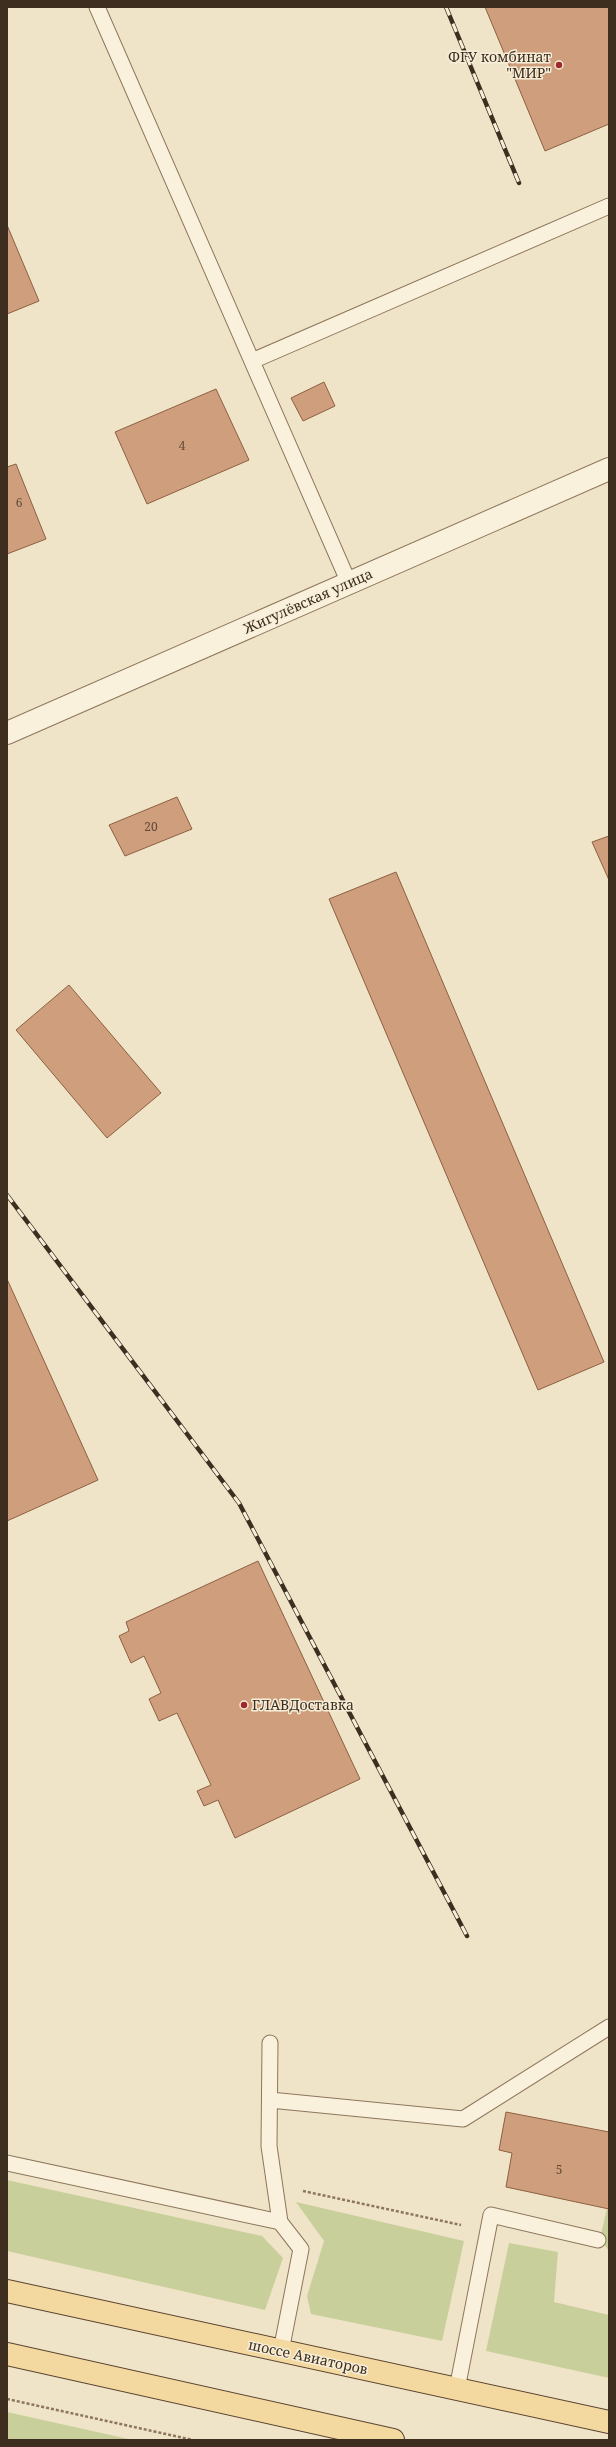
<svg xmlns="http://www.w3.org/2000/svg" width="616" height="2447" font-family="'Noto Serif',serif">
<rect width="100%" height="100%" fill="#f0e4c8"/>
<path fill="#c9cf9b" d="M7 2180 262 2236 283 2258 265 2310 7 2251Z
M296 2202 464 2241 442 2341 311 2314 307 2296 324 2241Z
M607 2208 609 2209V2251L600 2239Z
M509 2243 558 2252 554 2302 609 2315V2378L486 2351Z
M7 2412 133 2440H7Z"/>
<path fill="#cf9f7d" stroke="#8d5f41" d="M485 7H609V124L545 151Z
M7 225 39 301 7 314Z
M324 382 335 406 303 421 291 398Z
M216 389 249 460 147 504 115 432Z
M16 464 46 539 7 554V467Z
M177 797 192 829 125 856 109 825Z
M609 836V880L592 842Z
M396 872 604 1362 538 1390 329 899Z
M69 985 161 1093 107 1138 16 1030Z
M7 1279 98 1480 7 1521Z
M258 1561 360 1779 235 1838 218 1800 204 1806 197 1791 211 1785 177 1713 159 1721 149 1699 161 1693 144 1656 131 1663 119 1636 129 1631 126 1622Z
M506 2112 609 2132V2209L506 2187 512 2153 499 2150Z"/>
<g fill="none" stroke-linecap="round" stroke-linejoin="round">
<defs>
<path id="lane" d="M97 7 349 583
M252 361 609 206
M270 2043 269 2146 280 2222
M270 2100 463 2119 609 2027
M7 2163 280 2222 301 2249 281 2351
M457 2389 491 2215 598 2240"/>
<path id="street" d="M7 733 609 469"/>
<path id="primary" d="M7 2291 609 2422
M7 2354 393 2440"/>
</defs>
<use href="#lane" stroke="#8d765c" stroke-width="17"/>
<use href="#street" stroke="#8d765c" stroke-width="24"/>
<use href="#primary" stroke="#5b4430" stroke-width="24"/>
<path stroke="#8d765c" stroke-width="2.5" stroke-dasharray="3 2" stroke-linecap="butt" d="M303 2191 461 2225
M7 2399 193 2440"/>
<use href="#lane" stroke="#faf1dc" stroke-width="15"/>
<use href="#street" stroke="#faf1dc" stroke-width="22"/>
<use href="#primary" stroke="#f3d9a0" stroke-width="22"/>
<defs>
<path id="rail" d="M446 7 519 183
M7 1195 239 1503 467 1936"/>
</defs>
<use href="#rail" stroke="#3d2e20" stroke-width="4.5"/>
<use href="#rail" stroke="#f7eed8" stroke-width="3" stroke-dasharray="9" stroke-linecap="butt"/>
</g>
<g fill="#9e2a2b" stroke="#f7eed8" stroke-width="1.5">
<circle cx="559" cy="65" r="4"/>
<circle cx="244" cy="1705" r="4"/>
</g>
<g text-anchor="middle" stroke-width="3" stroke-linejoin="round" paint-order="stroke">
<g font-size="12" fill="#624a37">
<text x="182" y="450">4</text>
<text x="19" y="507">6</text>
<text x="151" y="831">20</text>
<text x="559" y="2174">5</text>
</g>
<g font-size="14" fill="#3d2e20" stroke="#f7eed8" text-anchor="end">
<text x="551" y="62">ФГУ комбинат<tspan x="551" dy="16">"МИР"</tspan></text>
<text x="252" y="1710" text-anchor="start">ГЛАВДоставка</text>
</g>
<g font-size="14" fill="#3d2e20" stroke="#f7eed8">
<text transform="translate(308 601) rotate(-24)" y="5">Жигулёвская улица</text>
<text transform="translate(308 2357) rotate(12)" y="5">шоссе Авиаторов</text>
</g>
</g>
<rect width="616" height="2447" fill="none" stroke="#3d2e20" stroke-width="16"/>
</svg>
